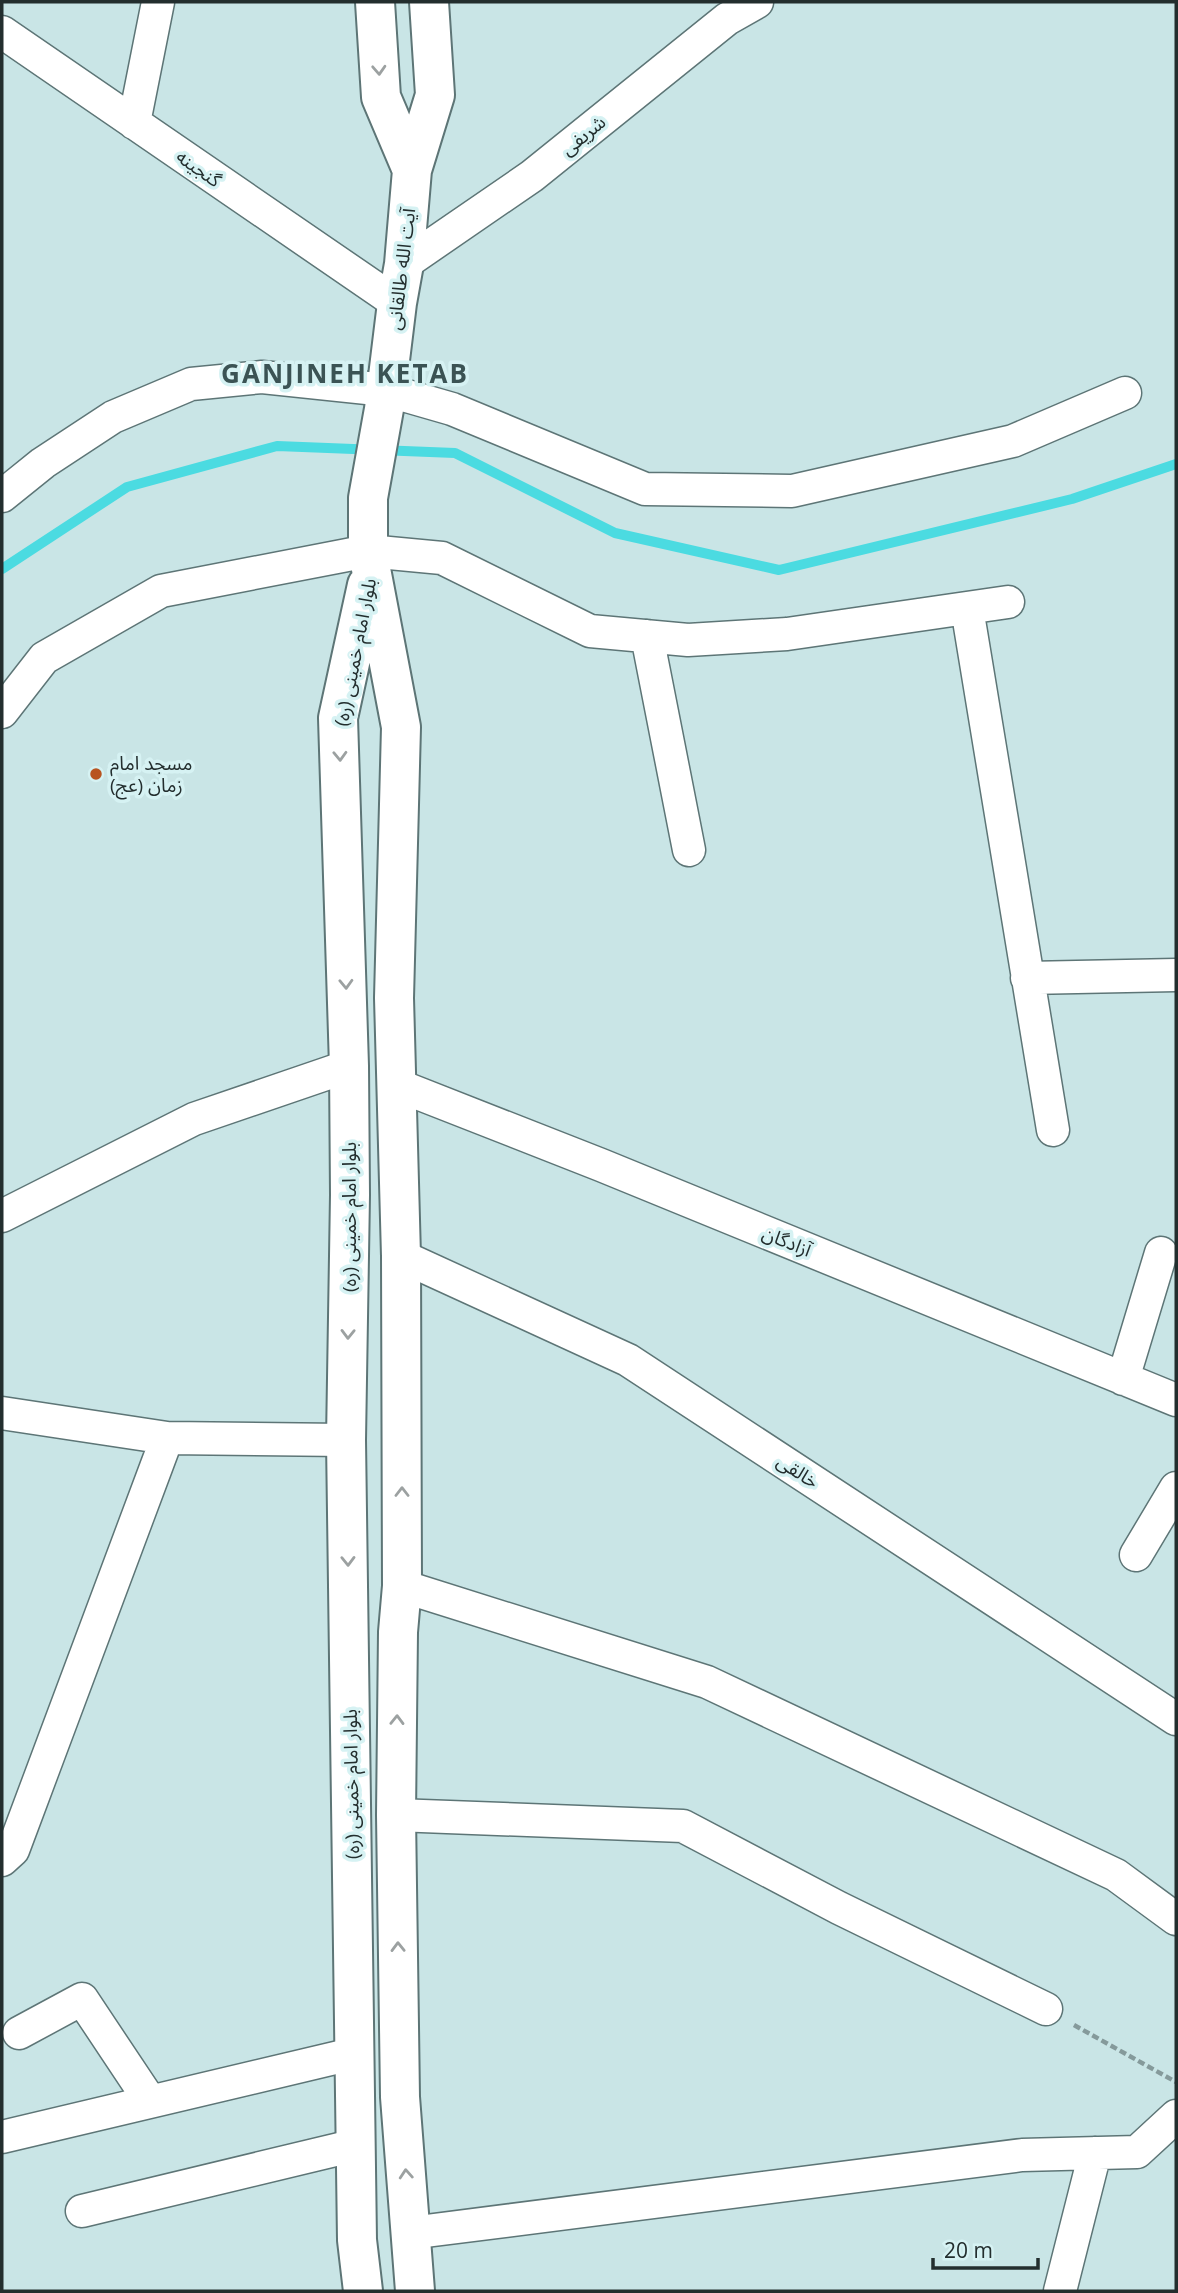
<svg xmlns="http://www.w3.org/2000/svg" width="1178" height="2293" font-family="'Open Sans','Noto Sans Arabic',sans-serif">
<rect width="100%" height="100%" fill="#c9e5e6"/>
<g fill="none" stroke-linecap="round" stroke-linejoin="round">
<path stroke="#4bdbe1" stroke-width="10" d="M2 569 127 487 277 446 455 453 615 533 779 570 1072 499 1176 464"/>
<defs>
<path id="street" d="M2 32 397 303
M134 123 158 2
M404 264 532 176 727 19 757 2
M2 496 43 463 113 417 191 384 262 377 386 390 452 409 645 489 792 491 1013 441 1125 393
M967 608 1053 1130
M647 636 689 850
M2 712 44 658 161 591 368 551 442 558 590 631 688 640 787 634 1008 602
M1027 978 1176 975
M397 1085 601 1165 1176 1400
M2 1216 194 1119 349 1066
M401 1256 628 1360 1176 1719
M1123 1379 1161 1253
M2 1413 167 1438
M1136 1555 1176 1488
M402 1586 707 1682 1116 1875 1176 1919
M396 1815 683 1826 839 1908 1046 2009
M2 1860 13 1850 167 1438 346 1440
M19 2033 82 1999 150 2101
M2 2137 356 2053
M82 2211 356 2145
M410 2233 1022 2155 1137 2152 1176 2116
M1060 2291 1095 2153"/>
<path id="secondary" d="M375 2 381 97 412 170
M363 2291 357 2240 346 1440 350 1195 349 1066 338 718 367 585
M415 2291 400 2097 396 1815 398 1632 402 1586 401 1256 394 998 401 727 371 569 368 551V498L384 409 397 303 404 264 412 170 435 95 429 2"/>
</defs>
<use href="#street" stroke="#5d7576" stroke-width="35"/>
<use href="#secondary" stroke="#5d7576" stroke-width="42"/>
<path stroke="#859a9b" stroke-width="4.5" stroke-dasharray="7 3.5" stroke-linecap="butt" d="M1074 2025 1176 2082"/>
<use href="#street" stroke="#fff" stroke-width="32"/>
<use href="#secondary" stroke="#fff" stroke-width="38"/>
</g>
<defs><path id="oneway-chevron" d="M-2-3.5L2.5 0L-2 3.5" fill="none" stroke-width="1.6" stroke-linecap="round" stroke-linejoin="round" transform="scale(1.75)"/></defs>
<g stroke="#9ca1a1">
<use href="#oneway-chevron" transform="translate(379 70) rotate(87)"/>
<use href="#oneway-chevron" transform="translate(340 756) rotate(88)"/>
<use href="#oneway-chevron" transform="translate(346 984) rotate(88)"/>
<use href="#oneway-chevron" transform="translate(348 1334) rotate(91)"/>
<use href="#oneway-chevron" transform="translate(402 1492) rotate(-90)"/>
<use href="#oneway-chevron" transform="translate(348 1561) rotate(89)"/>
<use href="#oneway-chevron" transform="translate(397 1720) rotate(-89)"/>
<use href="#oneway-chevron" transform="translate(398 1947) rotate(-91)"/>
<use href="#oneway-chevron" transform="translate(406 2174) rotate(-94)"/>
</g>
<circle fill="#b85420" stroke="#d6f2f3" stroke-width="2.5" cx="96" cy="774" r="7"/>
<g text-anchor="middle" stroke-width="7" stroke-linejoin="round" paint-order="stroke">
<g font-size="19" fill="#232e2e" stroke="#d6f2f3">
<text transform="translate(583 135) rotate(-39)" y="7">شریفی</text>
<text transform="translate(199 168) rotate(35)" y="7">گنجینه</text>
<text transform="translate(401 269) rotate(-83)" y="7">آیت الله طالقانی</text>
<text transform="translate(355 652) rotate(-79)" y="7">بلوار امام خمینی (ره)</text>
<text transform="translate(349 1217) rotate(-90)" y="7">بلوار امام خمینی (ره)</text>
<text transform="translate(787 1241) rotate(22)" y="7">آزادگان</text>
<text transform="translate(798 1471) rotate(33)" y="7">خالقی</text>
<text transform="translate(351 1784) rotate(-91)" y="7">بلوار امام خمینی (ره)</text>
</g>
<g font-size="19" fill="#232e2e" stroke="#d6f2f3" text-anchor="start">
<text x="110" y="770">مسجد امام<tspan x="110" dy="22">زمان (عج)</tspan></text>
</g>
<g font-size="26" font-weight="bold" letter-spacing="2" fill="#3b5354" stroke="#d6f2f3">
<text x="345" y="383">GANJINEH KETAB</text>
</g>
</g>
<rect width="1178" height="2293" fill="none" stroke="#232e2e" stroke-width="7"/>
<path d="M933 2258v10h105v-10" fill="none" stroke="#232e2e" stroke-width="3.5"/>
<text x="944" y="2258" font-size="21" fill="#232e2e" stroke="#d6f2f3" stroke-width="5" paint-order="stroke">20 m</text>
</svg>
